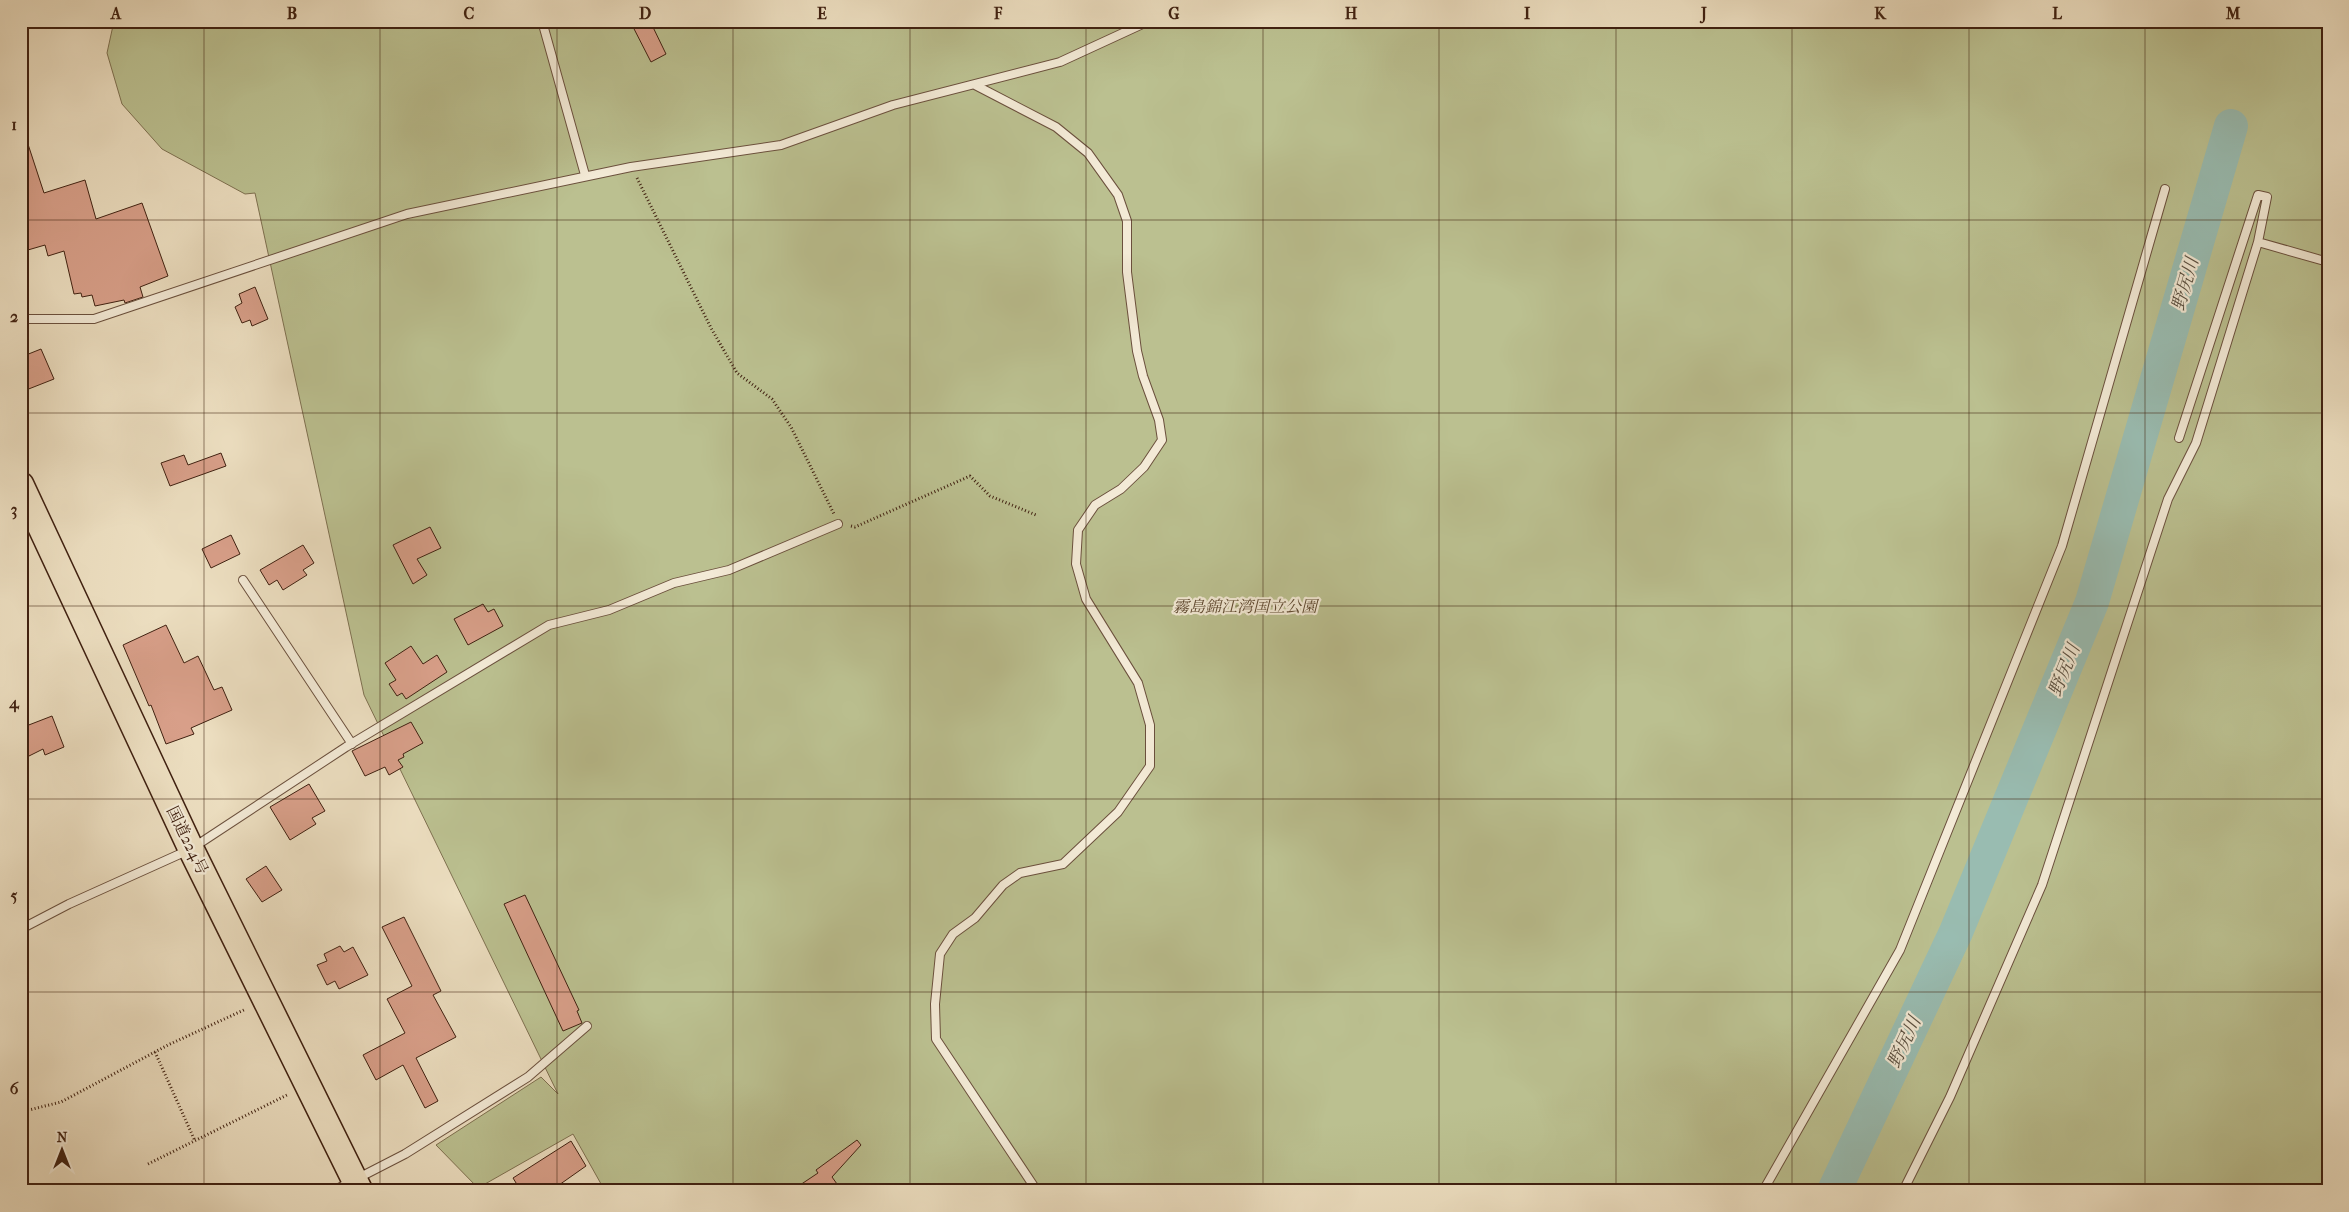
<svg xmlns="http://www.w3.org/2000/svg" width="2349" height="1212" font-family="'IM FELL French Canon','Noto Serif JP',serif">
<rect width="100%" height="100%" fill="#ecdec0"/>
<filter id="stains"><feTurbulence type="fractalNoise" baseFrequency=".004" numOctaves="4"/><feColorMatrix values="0 0 0 0 .2 0 0 0 0 .09 0 0 0 0 .02 0 0 0 .5 -.17"/></filter>
<radialGradient id="worn" r=".72"><stop offset=".6" stop-color="#630" stop-opacity="0"/><stop offset="1" stop-color="#630" stop-opacity=".3"/></radialGradient>
<path fill="#bbc090" stroke="#7e7050" d="M114 21H2328V1191H605L573 1134 478 1188 436 1145 541 1077 558 1094 364 695 255 193 245 194 162 149 122 104 107 53Z"/>
<g fill="none" stroke-linecap="round" stroke-linejoin="round">
<path stroke="#99bcb1" stroke-width="34" d="M1834 1191 1956 932 2092 602 2231 126"/>
</g>
<path fill="#d89f89" stroke="#402111" d="M630 21H650L666 54 651 62Z
M24 132 44 193 85 180 96 219 142 203 168 276 140 287 143 297 125 303 124 300 95 306 92 295 82 297 81 293 74 294 64 251 48 256 45 245 21 252V133Z
M255 287 268 319 252 326 250 320 242 323 235 307 242 303 239 294Z
M41 349 54 379 21 392V357Z
M221 453 226 466 170 486 161 463 184 455 188 465Z
M430 527 441 548 417 559 427 575 413 584 393 545Z
M231 535 240 554 211 568 202 549Z
M303 545 314 563 303 570 307 575 283 590 277 580 269 585 260 570Z
M483 604 488 612 494 609 503 626 468 645 454 619Z
M166 625 184 663 198 656 214 690 222 687 232 710 191 728 194 734 166 744 151 705 149 706 123 645Z
M411 646 423 664 437 655 447 672 406 699 402 693 397 696 389 684 396 680 385 663Z
M52 716 64 747 45 755 43 749 21 760V728Z
M411 722 423 743 403 754 404 757 398 760 403 767 389 775 385 767 365 776 352 751Z
M309 784 325 811 312 818 316 824 290 840 270 807Z
M266 866 282 890 262 902 246 879Z
M525 895 579 1010 577 1011 582 1023 563 1031 504 904Z
M404 917 441 991 433 995 456 1037 416 1058 438 1101 425 1108 403 1065 376 1080 363 1055 405 1033 387 999 412 986 382 927Z
M340 946 344 952 353 947 368 975 339 989 335 981 327 985 317 965 327 961 324 954Z
M857 1140 861 1145 832 1177 842 1191H791L818 1173 816 1170Z
M571 1141 586 1166 559 1185 563 1191H521L513 1178Z"/>
<g fill="none" stroke-linecap="round" stroke-linejoin="round">
<defs>
<path id="service" d="M542 21 585 175
M975 85 1056 127 1088 153 1118 195 1127 221V272L1137 351 1143 376 1159 420 1162 440 1144 467 1121 489 1095 505 1078 530 1076 564 1086 599 1138 683 1150 725V766L1118 812 1063 864 1020 873 1003 885 975 918 953 934 940 954 935 1004 936 1039 1037 1191
M2258 242 2328 262
M21 319H94L407 214 631 167 781 145 893 105 1060 62 1149 21
M243 580 352 744
M21 929 69 904 191 849 346 747 549 625 609 610 674 583 729 570 838 524
M333 1191 405 1154 528 1077 587 1026
M1763 1191 1900 950 2062 546 2165 189
M1903 1191 1950 1097 2042 885 2168 499 2196 443 2258 242 2267 197 2258 195 2179 438"/>
<path id="trunk" d="M21 485 191 849 360 1191"/>
</defs>
<use href="#service" stroke="#6b503d" stroke-width="10"/>
<use href="#trunk" stroke="#402111" stroke-width="28"/>
<path stroke="#402111" stroke-width="3" stroke-dasharray="1 2.5" stroke-linecap="butt" d="M637 178 711 328 737 373 772 399 791 427 834 514
M851 526 855 527 970 476 990 496 1036 515
M155 1052 195 1141
M21 1112 61 1102 168 1045 246 1009
M148 1164 289 1094"/>
<use href="#service" stroke="#f3ead6" stroke-width="8"/>
<use href="#trunk" stroke="#ecdec0" stroke-width="25"/>
</g>
<path fill="none" stroke="#402111" stroke-width="1" stroke-opacity="0.55" d="M204 21V1191M380 21V1191M557 21V1191M733 21V1191M910 21V1191M1086 21V1191M1263 21V1191M1439 21V1191M1616 21V1191M1792 21V1191M1969 21V1191M2145 21V1191M21 220H2328M21 413H2328M21 606H2328M21 799H2328M21 992H2328"/>
<g text-anchor="middle" stroke-width="4.5" stroke-linejoin="round" paint-order="stroke">
<g font-size="16" font-style="italic" fill="#5f4931" stroke="#f3ead6">
<text x="1245" y="612">霧島錦江湾国立公園</text>
</g>
<g font-size="16" fill="#402111" stroke="#f3ead6">
<text transform="translate(188 840) rotate(64)" y="6">国道224号</text>
</g>
<g font-size="18" font-style="italic" fill="#5b5041" stroke="#f3ead6">
<text transform="translate(2185 284) rotate(-74)" y="6">野尻川</text>
<text transform="translate(2064 670) rotate(-68)" y="6">野尻川</text>
<text transform="translate(1904 1042) rotate(-65)" y="6">野尻川</text>
</g>
</g>
<rect width="2349" height="1212" fill="none" stroke="#ecdec0" stroke-width="55"/>
<g transform="translate(62 1150)" stroke="#f3ead6" stroke-width="4" paint-order="stroke">
<path d="M0-4L9 19L0 12L-9 19Z" fill="#402111"/>
<text y="-8" font-size="14" font-weight="bold" text-anchor="middle" fill="#402111">N</text>
</g>
<rect x="28" y="28" width="2294" height="1156" fill="none" stroke="#402111" stroke-width="2"/>
<g font-size="16" text-anchor="middle" font-weight="bold" fill="#402111">
<text x="116" y="19">A</text>
<text x="292" y="19">B</text>
<text x="469" y="19">C</text>
<text x="645" y="19">D</text>
<text x="822" y="19">E</text>
<text x="998" y="19">F</text>
<text x="1174" y="19">G</text>
<text x="1351" y="19">H</text>
<text x="1527" y="19">I</text>
<text x="1704" y="19">J</text>
<text x="1880" y="19">K</text>
<text x="2057" y="19">L</text>
<text x="2233" y="19">M</text>
<text x="14" y="130">1</text>
<text x="14" y="322">2</text>
<text x="14" y="515">3</text>
<text x="14" y="708">4</text>
<text x="14" y="901">5</text>
<text x="14" y="1094">6</text>
</g>
<rect width="100%" height="100%" filter="url(#stains)"/>
<rect width="100%" height="100%" fill="url(#worn)"/>
</svg>
